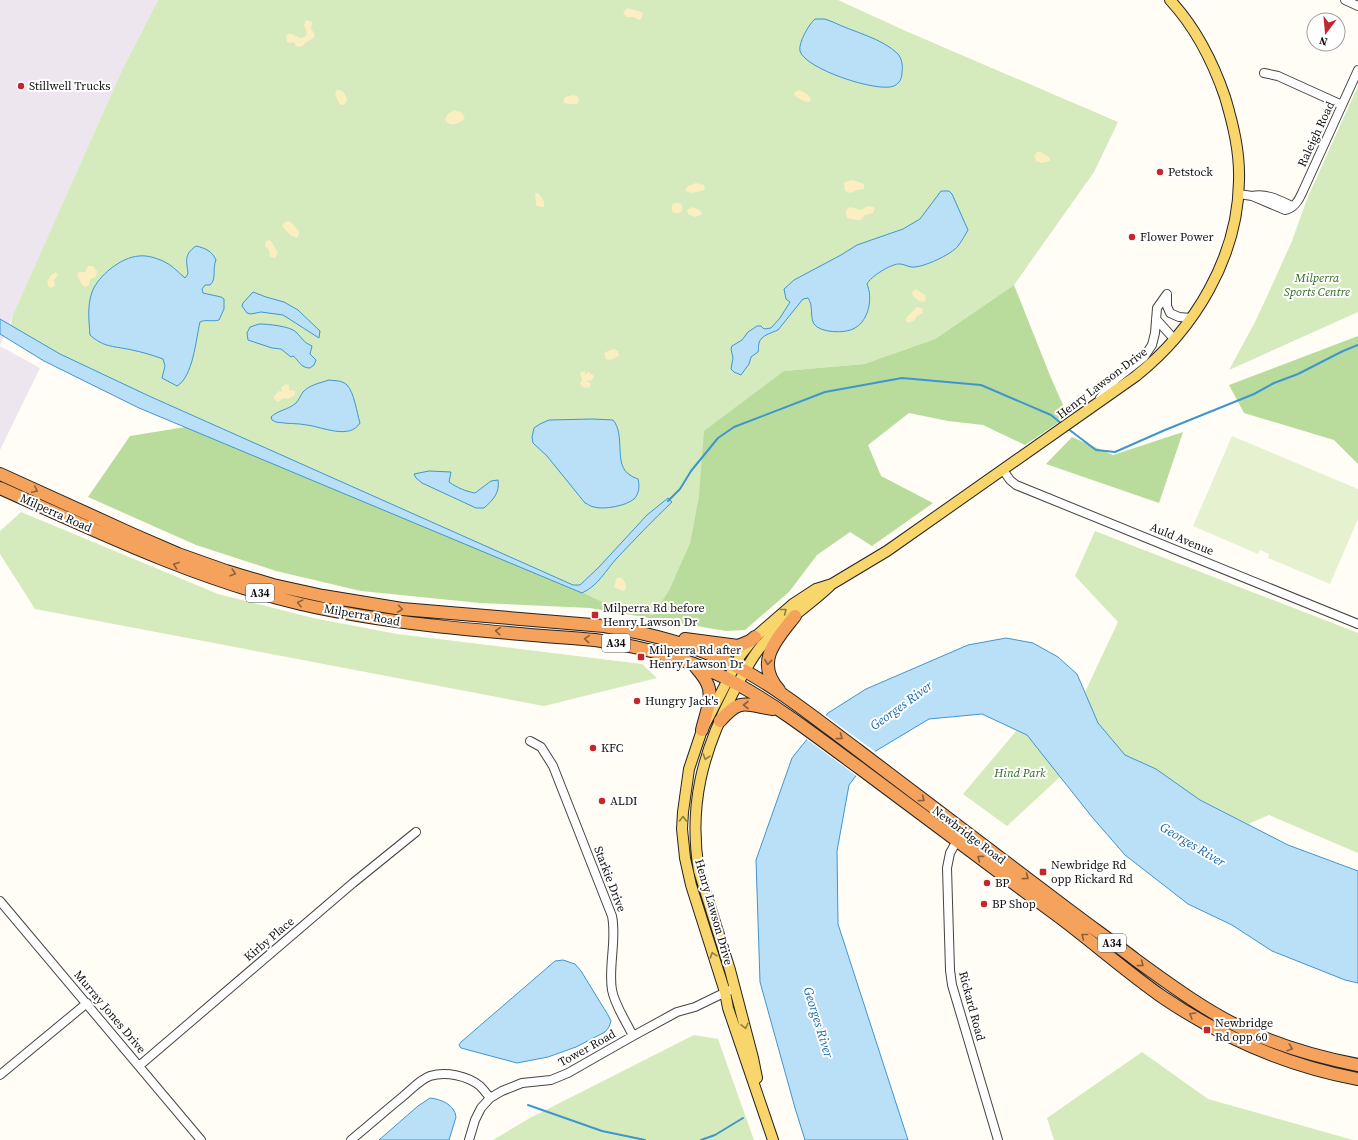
<svg xmlns="http://www.w3.org/2000/svg" width="1358" height="1140" font-family="'Source Serif 4',serif">
<rect width="100%" height="100%" fill="#fffdf5"/>
<path fill="#eee6ef" d="M0 0H158L123 68 0 345Z
M0 346 40 368 0 450Z"/>
<path fill="#d5ebbd" d="M158 0H838L908 32 1118 122 1094 172 1014 285 935 339 864 364 784 371 699 495 690 543 669 590 653 615C624 610 606 606 580 591L231 436 9 331 13 315 123 68Z
M1358 86V312L1229 370 1255 322 1269 292 1292 241 1307 199Z
M21 512 218 594 313 618 397 634 642 664 657 678 544 706 35 609 0 554V531Z
M1095 531 1358 633V853L1269 815 1248 824 1200 800 1156 769 1125 755 1098 724 1085 692 1118 622 1075 576Z
M1017 730 1027 735 1061 776 1007 826 963 794Z
M694 1035 718 1039 754 1140H493L530 1118Z
M1142 1052 1208 1099 1353 1140H1054L1047 1118Z"/>
<path fill="#b9dc9c" d="M1014 285 1051 378 1068 416 1025 445 983 425 948 421 909 413 868 445 881 476 933 503 872 546 850 532 817 555 789 592 745 630 726 631 590 608 480 603 361 591 276 571 196 545 88 497 130 436 204 424 580 591C605 605 625 610 653 615L669 590 690 543 699 495 704 431 784 371 864 364 935 339Z
M1358 336V464L1334 440 1244 413 1229 385Z
M1183 432 1159 503 1046 464 1072 437 1113 455Z"/>
<path fill="#fbeec1" d="M627 8 642 12 643 15 641 19 639 20 633 17H626L623 13Z
M306 20 312 22 311 29 315 34 314 38 308 41 301 47 296 46 294 42 289 43 287 42 286 36 288 34H292L300 38 305 37 307 33 304 25Z
M337 90C343 89 347 96 347 101L344 105H341L339 103 335 94Z
M798 90C803 92 810 94 811 100L809 102C804 102 799 98 795 96L794 93Z
M573 95 577 96 579 100 577 104H569L564 103V100L565 97Z
M454 110 461 112 465 118C460 124 448 128 445 119L448 114Z
M1037 152H1041L1050 158V161L1042 163 1036 161 1034 156Z
M853 180 864 184V189L857 190 851 193 845 191 844 183 845 182Z
M696 183 704 185 705 190 692 193 685 191 688 186Z
M535 193H537C542 195 545 202 544 207H540L536 205Z
M671.5 208a5.5 5.5 0 1 1 11 0a5.5 5.5 0 1 1-11 0Z
M868 206 874 207 875 208 873 213 865 215 860 220H856L847 218 846 215V210L850 207 861 210Z
M692 207 700 210 702 213 701 215 695 217 688 214 687 210Z
M289 221C293 223 295 228 299 231V234L297 238 290 235 282 226 285 222Z
M270 240 273 244 278 253 275 258 270 257 269 250 265 246 266 241Z
M88 266H93L97 271 96 277 90 279 89 285 85 287 82 285 77 274 79 272H85Z
M56 272 58 275 54 280 55 285 52 288 48 286 47 282 51 275Z
M916 289 925 295 926 299 924 302 919 301 913 296 912 292Z
M917 307 922 308 923 313 917 316 914 321 908 323 906 320 907 317Z
M614 349 618 351 619 356 610 360 606 359 604 353 610 350Z
M582 371 585 372V375L588 372 593 375 594 377 591 381 589 380 587 381 591 384 589 388 583 387 580 384 582 379 580 374Z
M286 384 289 385V390L295 391V395L288 399 283 398 278 402 274 399V396L279 391 282 392 281 388Z
M620 577C624 579 626 584 626 589L623 591 614 587 616 579Z"/>
<path fill="#e6f2cf" d="M1232 436 1358 489V519L1330 584 1268 558 1269 554 1260 550 1258 554 1193 526Z"/>
<path fill="#b9e0f7" stroke="#3f96cf" d="M815 19H825L833 22C853 32 882 38 898 54 902 59 903 66 902 72 902 78 900 83 894 86 878 93 805 69 800 51 798 43 809 24 815 19Z
M941 191H949L952 194 968 230C965 235 962 241 958 246 952 254 923 268 912 267 908 267 904 264 900 264 892 263 870 277 867 284 873 298 869 320 855 328 846 334 820 333 814 324 811 319 812 312 811 306 811 303 809 300 808 298L803 299 778 330C772 333 761 335 759 343 758 346 759 349 758 352L751 357 749 364 741 375 734 372 731 369 733 358 731 349 732 346 742 340 748 332 757 326H761L764 329 771 328 780 318 790 302 786 299 784 289 794 280 841 255 857 245 903 229 920 219Z
M196 246C205 248 212 251 216 260 212 269 217 279 210 285H205L202 289 203 293 221 297 224 299V309L219 320C213 322 206 319 200 322 196 339 193 377 177 386L162 378 165 366 163 359C152 355 142 352 132 350 115 346 104 348 90 335 89 321 87 306 92 292 98 276 121 257 139 256 147 255 156 258 163 261 172 265 178 272 185 278L188 274C187 262 183 255 196 246Z
M253 292 266 297 284 302 298 310 320 331 319 338 283 315 261 312 251 314 247 313 242 306 243 303Z
M0 319 60 354 149 396 573 585H580L599 567 647 515 668 498 672 502C653 520 635 539 617 558 605 571 599 585 582 593L139 408 44 361 0 334Z
M259 324C267 324 290 326 296 332 302 338 303 342 312 346L310 354 316 360 314 365 310 368C300 368 299 360 293 356L291 357 281 349 272 348 248 340 247 333 250 327Z
M329 380C335 381 342 380 347 385 354 392 357 413 360 423 350 440 322 427 307 425 297 423 286 424 276 422L272 420 271 417C278 410 288 410 296 403 299 400 300 396 303 392 309 385 320 383 329 380Z
M593 419 613 420C626 435 613 465 630 475 632 477 636 478 638 479 640 486 639 494 634 499 626 506 603 510 594 507 591 507 588 504 585 503L547 456 533 443 532 437 534 428 540 424 549 420Z
M429 471 451 472 449 482C458 488 465 491 475 493L491 481 498 480C500 493 493 500 484 508H476L422 483 416 478 414 474Z
M1006 638 1033 643 1058 657 1077 674 1098 723 1125 755 1156 769 1200 800 1288 845 1358 871V983L1345 980 1272 951 1232 925 1188 904 1125 855 1092 817 1027 735 982 714 929 719 874 752 849 785 837 851 838 924 908 1140H805L795 1108 760 982 756 860 792 758 828 713 866 689 968 645Z
M563 960 575 964 581 971 608 1015 611 1021 609 1027 605 1032 576 1047 548 1057 517 1063 461 1048 459 1045 461 1042 555 961Z
M430 1098C441 1099 455 1105 456 1117L449 1140H379L418 1106Z"/>
<path fill="#fffdf5" d="M824 714 877 753 858 777 805 738Z"/>
<g fill="none" stroke-linecap="round" stroke-linejoin="round">
<path stroke="#3f96cf" stroke-width="2" d="M1067 428 1096 450 1115 452 1165 430 1254 394 1274 383 1298 374 1343 351 1358 345
M668 501 680 489 691 471 718 438 734 427 825 392 902 378 981 385 1051 415 1062 424
M528 1105 602 1131 645 1140
M701 1140 715 1135 743 1118"/>
<defs>
<path id="minor" d="M1345 0 1358 6
M1264 73 1278 76 1342 105
M1239 194 1252 196 1285 210C1293 209 1299 200 1302 193L1358 70
M1252 196C1267 193 1279 200 1292 206
M1167 295V306L1170 313 1179 317 1191 318
M1156 319 1175 340
M1100 398 1116 379 1144 357 1152 345 1155 333 1157 308 1167 294
M1003 470 1010 480 1016 485 1358 624
M530 741 541 747 553 766 612 916C617 940 608 967 612 990 615 1006 626 1021 633 1036
M963 830 950 853 947 868 950 970 952 985 998 1140
M0 901 201 1140
M139 1066 353 883 416 832
M0 1075 87 1003
M351 1140C368 1126 384 1112 401 1098 410 1091 419 1080 430 1076 446 1071 468 1076 480 1086 484 1090 487 1094 490 1098
M469 1140 475 1120 481 1108 490 1098 502 1091 522 1083 551 1080 568 1073 633 1036 677 1012 695 1007 730 990"/>
<path id="major" d="M757 1078 753 1058 730 970 699 871C688 805 703 751 733 693 741 678 749 662 759 649 779 624 807 608 830 586
M773 1140 728 1008 725 992 691 885 685 858 682 829 683 812 689 769 702 730 740 656 755 637 793 604 816 589 832 584 887 551 1136 376C1195 329 1238 257 1239 181 1240 152 1233 124 1225 97 1213 62 1196 28 1170 0"/>
<path id="highway" d="M0 474 132 534 178 554 226 571 273 585 323 596 402 609 604 626C647 633 688 643 728 662 775 685 817 720 859 751 927 802 994 853 1061 904 1086 923 1111 941 1136 960 1173 987 1210 1014 1252 1033 1286 1048 1322 1058 1358 1065
M0 488C98 532 196 579 301 604 397 626 497 632 595 640 645 647 695 660 739 685 782 709 821 740 861 769 928 819 995 869 1062 919 1095 944 1127 972 1161 996 1221 1037 1287 1066 1358 1079
M685 639 738 646 750 641 755 637
M694 665C698 670 704 676 707 683 714 696 705 716 702 730
M779 690C754 662 776 640 795 616
M720 721C741 697 745 705 773 709"/>
</defs>
<use href="#minor" stroke="#444" stroke-width="10"/>
<use href="#major" stroke="#222" stroke-width="12"/>
<use href="#highway" stroke="#222" stroke-width="14"/>
<use href="#minor" stroke="#fff" stroke-width="8"/>
<use href="#major" stroke="#f9d66b" stroke-width="10"/>
<use href="#highway" stroke="#f5a25d" stroke-width="12"/>
</g>
<defs><path id="oneway-chevron" d="M-2-3.5L2.5 0L-2 3.5" fill="none" stroke-width="1.6" stroke-linecap="round" stroke-linejoin="round"/></defs>
<g stroke="#8e613b">
<use href="#oneway-chevron" transform="translate(35 490) rotate(25)"/>
<use href="#oneway-chevron" transform="translate(176 565) rotate(-159)"/>
<use href="#oneway-chevron" transform="translate(233 573) rotate(17)"/>
<use href="#oneway-chevron" transform="translate(300 603) rotate(-166)"/>
<use href="#oneway-chevron" transform="translate(400 609) rotate(7)"/>
<use href="#oneway-chevron" transform="translate(498 631) rotate(-175)"/>
<use href="#oneway-chevron" transform="translate(587 639) rotate(-175)"/>
<use href="#oneway-chevron" transform="translate(768 662) rotate(96)"/>
<use href="#oneway-chevron" transform="translate(746 705) rotate(180)"/>
<use href="#oneway-chevron" transform="translate(840 737) rotate(36)"/>
<use href="#oneway-chevron" transform="translate(922 799) rotate(37)"/>
<use href="#oneway-chevron" transform="translate(980 858) rotate(-143)"/>
<use href="#oneway-chevron" transform="translate(1026 877) rotate(37)"/>
<use href="#oneway-chevron" transform="translate(1084 936) rotate(-142)"/>
<use href="#oneway-chevron" transform="translate(1141 964) rotate(37)"/>
<use href="#oneway-chevron" transform="translate(1192 1015) rotate(-149)"/>
<use href="#oneway-chevron" transform="translate(1290 1048) rotate(19)"/>
</g>
<g stroke="#917d42">
<use href="#oneway-chevron" transform="translate(784 611) rotate(-38)"/>
<use href="#oneway-chevron" transform="translate(706 757) rotate(107)"/>
<use href="#oneway-chevron" transform="translate(683 819) rotate(-89)"/>
<use href="#oneway-chevron" transform="translate(713 955) rotate(-108)"/>
<use href="#oneway-chevron" transform="translate(745 1026) rotate(76)"/>
</g>
<g fill="#c4262e" stroke="#fff" stroke-width="1.5">
<circle cx="21" cy="86" r="4"/>
<circle cx="1160" cy="172" r="4"/>
<circle cx="1132" cy="237" r="4"/>
<rect x="591" y="611" width="8" height="8" rx="2"/>
<rect x="637" y="653" width="8" height="8" rx="2"/>
<circle cx="637" cy="701" r="4"/>
<circle cx="593" cy="748" r="4"/>
<circle cx="602" cy="801" r="4"/>
<rect x="1039" y="868" width="8" height="8" rx="2"/>
<circle cx="987" cy="883" r="4"/>
<circle cx="984" cy="904" r="4"/>
<rect x="1203" y="1026" width="8" height="8" rx="2"/>
</g>
<g text-anchor="middle" stroke-width="4" stroke-linejoin="round" paint-order="stroke">
<g fill="#fff" stroke="#585858" stroke-width="1">
<rect x="246" y="584" width="28" height="18" rx="3"/>
<rect x="602" y="634" width="28" height="18" rx="3"/>
<rect x="1098" y="934" width="28" height="18" rx="3"/>
</g>
<g font-size="11" font-weight="bold" fill="#111">
<text x="260" y="597">A34</text>
<text x="616" y="647">A34</text>
<text x="1112" y="947">A34</text>
</g>
<g font-size="12" fill="#111" stroke="#fff" text-anchor="start">
<text x="29" y="90">Stillwell Trucks</text>
<text x="1168" y="176">Petstock</text>
<text x="1140" y="241">Flower Power</text>
<text x="603" y="612">Milperra Rd before<tspan x="603" dy="14">Henry Lawson Dr</tspan></text>
<text x="649" y="654">Milperra Rd after<tspan x="649" dy="14">Henry Lawson Dr</tspan></text>
<text x="645" y="705">Hungry Jack's</text>
<text x="601" y="752">KFC</text>
<text x="610" y="805">ALDI</text>
<text x="1051" y="869">Newbridge Rd<tspan x="1051" dy="14">opp Rickard Rd</tspan></text>
<text x="995" y="887">BP</text>
<text x="992" y="908">BP Shop</text>
<text x="1215" y="1027">Newbridge<tspan x="1215" dy="14">Rd opp 60</tspan></text>
</g>
<g font-size="12" fill="#111" stroke="#fff">
<text transform="translate(1316 134) rotate(-65)" y="4">Raleigh Road</text>
<text transform="translate(1102 383) rotate(-37)" y="4">Henry Lawson Drive</text>
<text transform="translate(56 513) rotate(24)" y="4">Milperra Road</text>
<text transform="translate(1182 539) rotate(22)" y="4">Auld Avenue</text>
<text transform="translate(362 615) rotate(10)" y="4">Milperra Road</text>
<text transform="translate(969 835) rotate(37)" y="4">Newbridge Road</text>
<text transform="translate(610 879) rotate(69)" y="4">Starkie Drive</text>
<text transform="translate(714 912) rotate(74)" y="4">Henry Lawson Drive</text>
<text transform="translate(269 939) rotate(-40)" y="4">Kirby Place</text>
<text transform="translate(972 1006) rotate(75)" y="4">Rickard Road</text>
<text transform="translate(110 1012) rotate(50)" y="4">Murray Jones Drive</text>
<text transform="translate(587 1048) rotate(-29)" y="4">Tower Road</text>
</g>
<g font-size="12" font-style="italic" fill="#2f6b1f" stroke="#fff">
<text x="1317" y="282">Milperra<tspan x="1317" dy="14">Sports Centre</tspan></text>
<text x="1020" y="777">Hind Park</text>
</g>
<g font-size="13" font-style="italic" fill="#1768a6" stroke="#fff">
<text transform="translate(901 705) rotate(-36)" y="5">Georges River</text>
<text transform="translate(1193 844) rotate(31)" y="5">Georges River</text>
<text transform="translate(819 1022) rotate(73)" y="5">Georges River</text>
</g>
</g>
<g transform="translate(1326 32) rotate(196)"><circle r="19" fill="#ffffff" stroke="#a0a0a0"/>
<path d="M0-3L7 15L0 10L-7 15Z" fill="#c4262e"/>
<text y="-6" font-size="11" font-weight="bold" text-anchor="middle" fill="#111111">N</text>
</g>
</svg>
